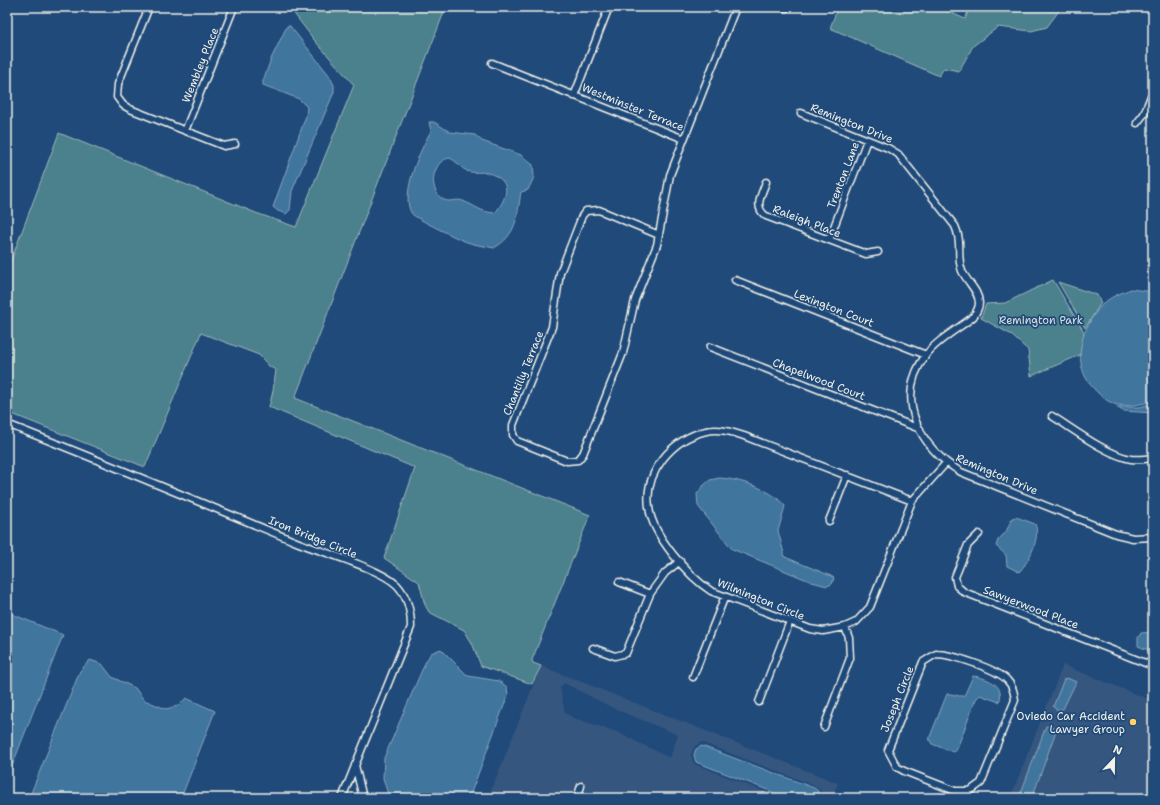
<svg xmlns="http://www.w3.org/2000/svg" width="1160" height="805" font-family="'Shantell Sans',sans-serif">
<rect width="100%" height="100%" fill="#1f4a7a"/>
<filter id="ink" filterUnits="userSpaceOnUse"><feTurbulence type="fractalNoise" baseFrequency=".025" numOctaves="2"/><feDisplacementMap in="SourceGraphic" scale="8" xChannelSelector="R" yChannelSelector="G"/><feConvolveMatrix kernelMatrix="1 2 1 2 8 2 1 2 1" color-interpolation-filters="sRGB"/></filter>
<g filter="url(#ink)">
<path fill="#36577f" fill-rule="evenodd" d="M1063 665 1153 701V798H1010Z
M541 666 838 783 832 798H820L822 792 815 786 701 742 694 747 691 755 694 764 781 798H580L585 784 580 782 574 798H488ZM564 683 613 708 678 735 670 758 617 732 574 718 565 713 560 688Z"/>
<path fill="#4c808d" stroke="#a0b8ba" d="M289 7H446L295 398 590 515 532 660 533 663 541 666 532 684 481 666 472 643 464 630 429 612 425 605 419 582 384 558 415 468 269 407 273 391 276 370 270 367 259 355 201 333 145 467 7 412V271L59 133 256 213 296 227 354 85 315 41Z
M838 7H938L965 19 970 7 1061 8 1047 27 1031 31 998 27 973 46 959 71 944 68 939 76 830 28Z
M1053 280 1084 332 1080 355 1031 376 1028 350 1010 334 981 318 986 304 1005 303Z
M1058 282 1097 295 1101 303 1085 328Z"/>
<path fill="#41749e" stroke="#89a6bc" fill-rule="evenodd" d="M287 26H290L329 75 334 85V92L292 191 290 210 286 214 278 211 273 207 306 116 307 107 299 99 263 85V81L271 59Z
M429 122H434L450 132 475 135 482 141 521 155 533 165 534 177 528 190 521 192C517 217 517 235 494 248 485 246 475 245 467 242 460 240 415 218 412 214 399 196 421 148 431 131ZM450 158C457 161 460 168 467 171 474 174 481 171 488 173 513 180 508 197 495 213 480 212 476 206 463 201 458 199 454 201 448 201 435 199 431 182 435 172 438 164 442 159 450 158Z
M1131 289 1153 292V401C1141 404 1126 408 1114 404 1106 401 1100 395 1095 390 1070 365 1080 329 1102 305 1109 297 1121 293 1131 289Z
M1153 403V413L1123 411 1116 407H1140Z
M719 478C739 479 772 489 785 506L778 531 785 557 831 576 834 578 832 584 827 586 812 582 732 549 698 506 697 494 702 487 710 480Z
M1016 517 1035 524C1041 537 1029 562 1019 572L1007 566 1006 555 996 546 998 540 1006 532 1012 518Z
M7 612 63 635 7 779Z
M1153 632V652L1138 646V638L1141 633Z
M441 649 468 676 499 681 507 687 508 695 469 798H389L383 778 384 758 425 663 431 653Z
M90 660 102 664 112 677 135 688 144 700 166 709 178 706 186 698 215 711 181 798H29L80 671Z
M973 676C987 678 1006 685 999 702L980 695 976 699 956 751 953 752 932 744 929 739 947 694C953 693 957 697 964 696Z
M1067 678 1076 682 1063 709 1057 710 1053 707 1064 679Z
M1046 726 1052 727 1056 731 1032 798H1019Z
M702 746 814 788 818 791 817 798H788L696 762 694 755 696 749Z"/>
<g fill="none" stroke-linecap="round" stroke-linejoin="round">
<defs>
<path id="street" d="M149 7 118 84 117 97 123 105 130 109 224 146 235 144
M785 7 786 8
M492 63 684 139
M574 96 609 7
M801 113 888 148 898 154 955 226C963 243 956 255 962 271 967 282 979 291 979 303 979 309 976 313 973 317 958 329 937 340 926 355 893 398 920 449 961 472L1116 534 1133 538 1153 537
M1137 123 1144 114 1153 91
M185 131 234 7
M766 182C762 194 753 207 766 216L866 254 878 252
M659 235 599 210 586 211 582 216 560 273 552 327 513 425V435L517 441 567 461 578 460 583 454 623 353 635 300 657 245 670 175 736 7
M829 240 867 140
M735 280 926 355
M710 347 920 429
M1052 416C1073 429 1107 455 1131 459 1138 460 1146 459 1153 458
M7 427 12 426C109 464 204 504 299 543 324 553 379 568 397 585 408 597 411 611 411 627L342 798
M912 501 744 436C732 432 719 428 706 431 672 439 644 472 649 507 652 535 688 576 711 591L810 629 823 631 845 627 856 622 870 607 912 501 946 463
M829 521 847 475
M979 534 968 545 955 577 957 586 964 592 1153 666
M619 582 650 594
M593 648 615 656 626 653 650 594 665 573 680 561
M936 654C951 654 997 669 1007 680 1013 686 1014 693 1015 700L981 783 970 791H955L904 771 897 767 888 750 923 662Z
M693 677 725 596
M759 702 790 621
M824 727 850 658 849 638 845 627
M355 765 363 798
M577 798 581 786"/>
</defs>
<use href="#street" stroke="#f4f1e8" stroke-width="9"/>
<use href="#street" stroke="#1f4a7a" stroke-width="6"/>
</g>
</g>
<circle fill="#ffd166" stroke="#1f4a7a" stroke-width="1.5" cx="1133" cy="722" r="4"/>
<g text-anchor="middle" stroke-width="3.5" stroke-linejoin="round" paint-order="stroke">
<g font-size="11" fill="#f4f1e8" stroke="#1f4a7a">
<text transform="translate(200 65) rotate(-68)" y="4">Wembley Place</text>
<text transform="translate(633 107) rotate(22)" y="4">Westminster Terrace</text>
<text transform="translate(852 123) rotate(22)" y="4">Remington Drive</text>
<text transform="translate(843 175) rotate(-69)" y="4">Trenton Lane</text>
<text transform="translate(807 221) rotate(21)" y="4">Raleigh Place</text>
<text transform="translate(834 308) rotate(21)" y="4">Lexington Court</text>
<text transform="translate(523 373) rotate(-68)" y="4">Chantilly Terrace</text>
<text transform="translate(819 379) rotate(21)" y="4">Chapelwood Court</text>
<text transform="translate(997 474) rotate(23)" y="4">Remington Drive</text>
<text transform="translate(313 537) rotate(22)" y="4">Iron Bridge Circle</text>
<text transform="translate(761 599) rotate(22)" y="4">Wilmington Circle</text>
<text transform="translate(1031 607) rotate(21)" y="4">Sawyerwood Place</text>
<text transform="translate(897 699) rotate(-68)" y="4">Joseph Circle</text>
</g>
<g font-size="11" fill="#dbe0da" stroke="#1f4a7a">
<text x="1041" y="324">Remington Park</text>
</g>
<g font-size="11" fill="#f4f1e8" stroke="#1f4a7a" text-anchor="end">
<text x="1125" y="720">Oviedo Car Accident<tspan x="1125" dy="13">Lawyer Group</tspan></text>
</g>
</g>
<rect width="1160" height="805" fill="none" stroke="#1f4a7a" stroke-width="24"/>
<rect x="12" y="12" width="1136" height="781" fill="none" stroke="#f4f1e8" stroke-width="1.5" filter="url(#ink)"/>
<g transform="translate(1114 759) rotate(22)" stroke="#1f4a7a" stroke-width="3" paint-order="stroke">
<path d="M0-3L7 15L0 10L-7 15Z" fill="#f4f1e8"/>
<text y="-6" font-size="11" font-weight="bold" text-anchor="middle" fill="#f4f1e8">N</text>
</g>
</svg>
